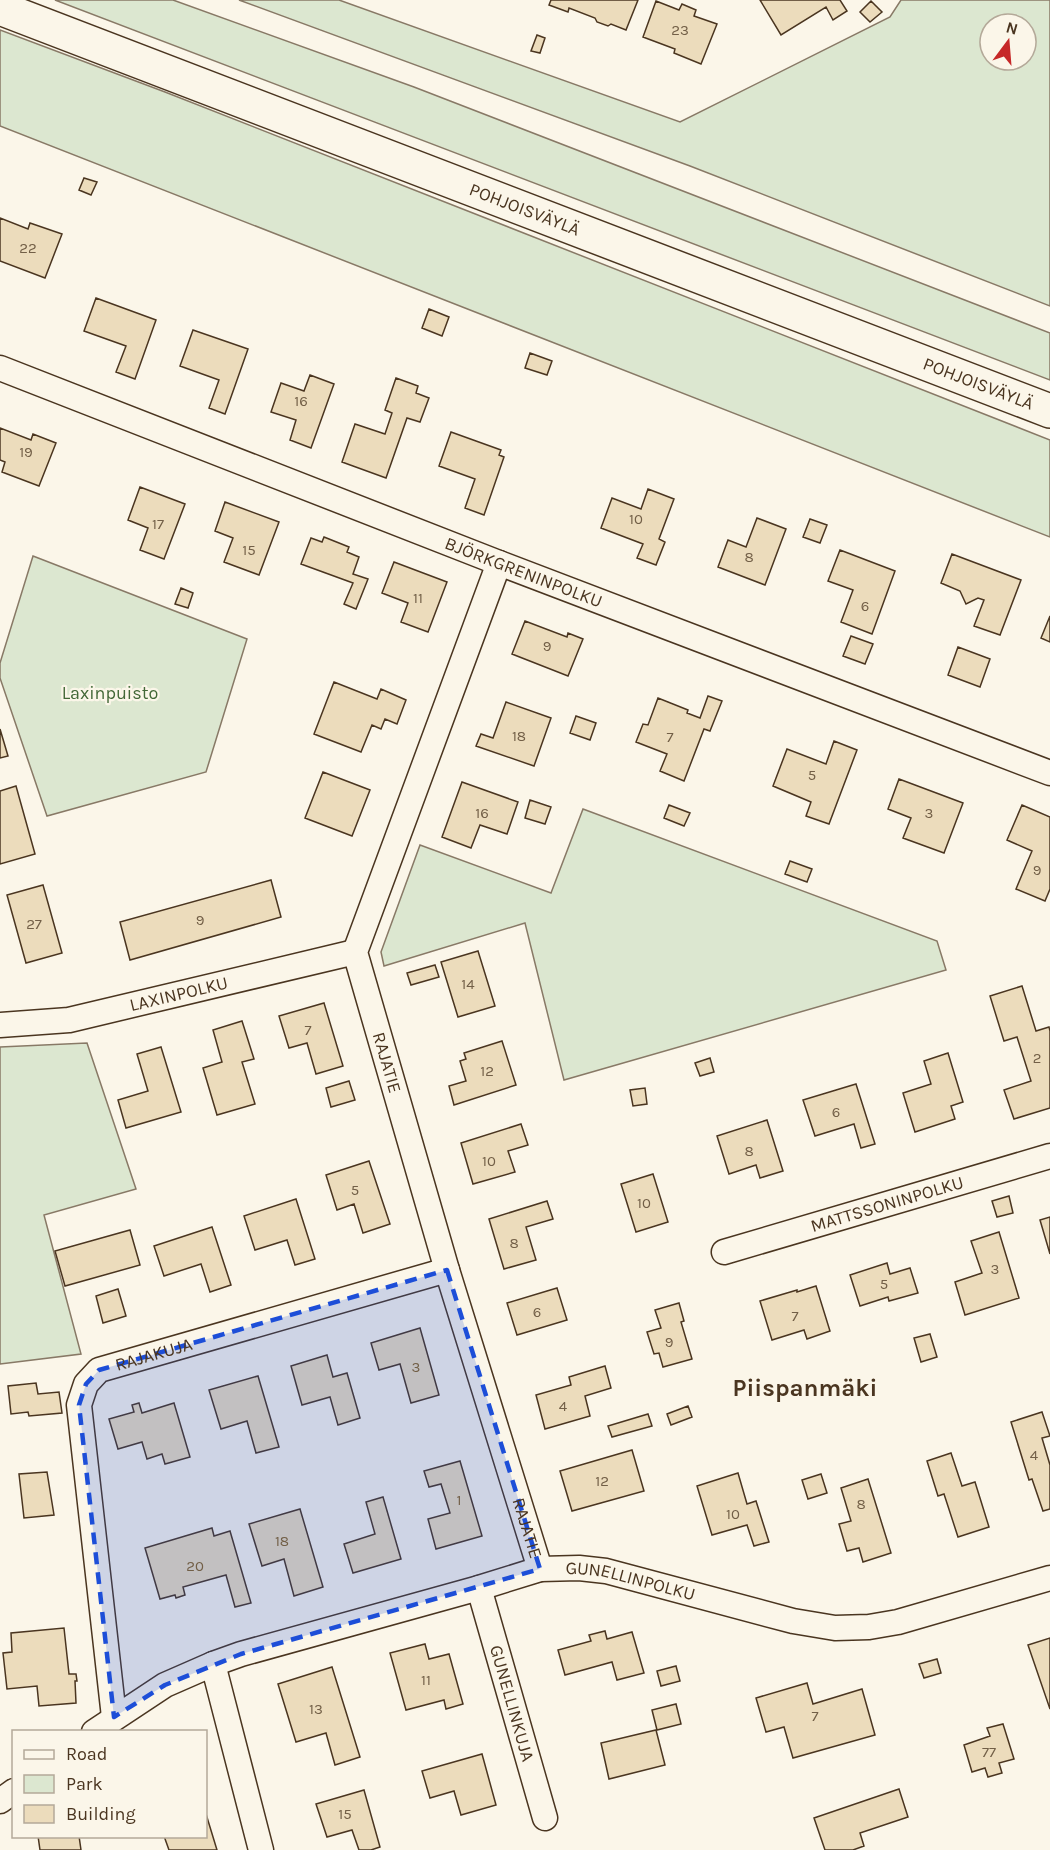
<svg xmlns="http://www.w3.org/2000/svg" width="1050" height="1850" font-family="Karla,sans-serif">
<rect width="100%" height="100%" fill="#fbf6e9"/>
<path fill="#dce7d0" stroke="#887966" stroke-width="1.5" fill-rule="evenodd" d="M55 0H173L414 87 1050 333V380Z
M239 0H339L680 122 890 17 901 0H1050V306L690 166ZM990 24H1026V60H990Z
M0 30 165 92 1050 440V537L0 126Z
M33 556 247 639 206 772 47 816 0 678V663Z
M583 809 937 941 946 970 564 1080 525 923 384 966 381 952 420 845 551 893Z
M87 1043 136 1189 44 1215 81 1354 0 1364V1047Z"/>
<path fill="#ecdcbc" stroke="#4a3520" stroke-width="1.5" d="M551 0H638L626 30 611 24 608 26 597 22 595 18 569 8 568 12 549 5Z
M760 0H840L847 11 833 20 826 7 781 35Z
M656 1 679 10 682 4 696 10 694 16 717 24 701 64 674 53 675 49 643 37Z
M871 1 882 12 870 22 860 12Z
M537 35 545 38 540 53 531 51Z
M84 178 97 182 91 195 79 190Z
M0 218 28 229 30 223 62 234 45 278 0 261Z
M96 298 156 320 135 379 116 372 126 346 84 331Z
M429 309 449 317 442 336 422 328Z
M193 330 248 349 225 414 209 408 219 380 180 366Z
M530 353 552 361 547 375 525 368Z
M310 375 334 384 311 448 290 440 296 420 271 412 281 383 304 391Z
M396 378 418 386 416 393 429 398 420 422 407 418 386 478 342 462 355 424 385 434 392 413 385 410Z
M0 428 31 440 33 434 56 443 39 486 2 472 5 462 0 460Z
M451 432 501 450 499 455 504 457 484 515 465 508 475 479 439 466Z
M140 487 185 504 164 559 140 550 148 528 128 520Z
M648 489 674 499 659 539 665 542 656 565 637 558 643 544 601 528 612 498 641 509Z
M225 502 279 522 259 575 224 562 233 538 215 531Z
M757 518 786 529 765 585 718 567 728 540 746 547Z
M810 519 827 525 820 543 803 537Z
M324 537 349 547 347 552 359 557 353 574 368 579 356 609 344 604 353 583 301 564 311 538 322 542Z
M840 550 895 571 872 634 841 622 853 590 828 581Z
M952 554 1021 580 1000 635 974 626 984 600 978 598 966 604 960 591 941 583Z
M394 562 447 582 428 632 401 622 408 603 382 593Z
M181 588 193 593 188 608 175 604Z
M1050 616V642L1041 638Z
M525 621 567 637 568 633 583 639 568 676 512 654Z
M851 636 873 644 865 664 843 656Z
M958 647 990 659 980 687 948 675Z
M334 682 377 699 381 689 406 700 397 724 385 719 381 729 372 725 361 752 314 734Z
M708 696 722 701 710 731 704 729 684 781 660 771 667 754 636 742 643 724 648 725 658 698 688 710 687 713 700 718Z
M506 702 551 718 534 766 476 746 481 734 493 738Z
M576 716 596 723 590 740 570 733Z
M0 729 8 756 0 758Z
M834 741 857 750 829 824 806 816 811 802 773 786 787 749 826 764Z
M323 772 370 790 352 836 305 818Z
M899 779 963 803 944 853 903 838 911 818 888 809Z
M462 782 518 802 507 834 480 825 471 848 442 837Z
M16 786 35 854 0 864V791Z
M530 800 551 807 545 824 525 818Z
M669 805 690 813 684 826 664 818Z
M1022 805 1050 817V889L1045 901 1016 889 1032 851 1007 840Z
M790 861 812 869 807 882 785 874Z
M271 880 281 917 130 960 120 922Z
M43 885 62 953 26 963 7 895Z
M478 951 495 1006 458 1017 441 962Z
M435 965 439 977 411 985 407 973Z
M1022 986 1036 1031 1049 1027 1050 1031V1108L1014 1119 1004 1090 1031 1081 1017 1037 1004 1041 990 996Z
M324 1003 343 1066 316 1074 307 1043 289 1048 279 1016Z
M242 1021 254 1059 242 1062 255 1104 217 1115 203 1068 222 1062 213 1030Z
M502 1041 516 1085 454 1105 449 1086 466 1081 460 1061 466 1059 464 1053Z
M161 1047 181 1112 126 1128 118 1100 148 1091 137 1054Z
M948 1053 963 1102 951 1106 955 1119 915 1132 903 1093 931 1084 924 1061Z
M710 1058 714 1072 700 1076 695 1063Z
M349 1081 355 1100 331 1107 326 1088Z
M856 1084 875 1144 861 1148 854 1124 815 1136 803 1100Z
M645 1088 647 1104 633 1106 630 1090Z
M767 1120 783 1171 760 1178 756 1165 729 1174 717 1136Z
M521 1124 528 1145 508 1151 515 1172 473 1184 461 1143Z
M369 1161 390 1224 363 1233 354 1204 337 1210 326 1175Z
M653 1174 668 1222 636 1232 621 1184Z
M1009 1196 1013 1213 997 1217 992 1201Z
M296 1199 315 1259 295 1265 287 1240 255 1250 244 1216Z
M547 1201 553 1219 526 1227 536 1260 504 1269 489 1219Z
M1050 1217V1254L1040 1220Z
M212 1227 231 1285 210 1292 201 1264 164 1276 154 1246Z
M130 1230 140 1265 65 1286 55 1251Z
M999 1232 1019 1298 965 1315 955 1282 982 1273 971 1241Z
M887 1263 890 1274 910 1268 918 1293 889 1301 888 1297 860 1306 850 1275Z
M816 1286 830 1331 807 1339 804 1330 772 1340 760 1301 797 1290V1292Z
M557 1288 567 1320 517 1335 507 1303Z
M118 1289 126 1316 103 1323 96 1296Z
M679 1303 684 1321 681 1322 692 1359 663 1367 659 1353 654 1354 647 1332 661 1328 655 1310Z
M420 1328 439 1395 411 1403 400 1364 379 1370 371 1343Z
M930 1334 937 1357 921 1362 914 1338Z
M327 1355 333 1377 347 1373 360 1418 338 1425 330 1397 302 1405 291 1366Z
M605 1366 611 1388 585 1396 590 1416 545 1429 536 1395 571 1385 569 1377Z
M258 1376 279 1447 256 1453 247 1421 221 1429 209 1390Z
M36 1383 38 1394 59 1392 62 1413 29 1416 28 1412 11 1414 8 1386Z
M139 1403 142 1413 174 1403 190 1457 165 1464 162 1454 147 1459 142 1442 118 1449 109 1419 134 1412 132 1405Z
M688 1406 692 1417 671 1425 667 1414Z
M1042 1412 1050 1436 1042 1438 1050 1465V1509L1043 1511 1032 1479 1029 1480 1011 1422Z
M648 1414 652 1426 612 1437 608 1426Z
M632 1450 644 1491 572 1511 560 1471Z
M951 1453 962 1486 975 1482 989 1527 958 1537 944 1494 938 1496 927 1461Z
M460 1461 482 1536 436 1549 428 1519 450 1513 441 1484 429 1487 424 1471Z
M47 1472 54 1515 24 1518 19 1474Z
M738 1473 747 1504 756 1501 769 1542 754 1546 747 1525 712 1535 697 1486Z
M821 1474 827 1493 808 1499 802 1480Z
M868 1479 891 1553 863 1562 859 1548 847 1551 839 1524 851 1521 841 1488Z
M383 1497 401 1559 353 1573 344 1544 375 1534 366 1502Z
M300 1509 323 1587 294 1596 284 1559 262 1566 249 1524Z
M212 1528 214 1536 230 1531 251 1603 235 1607 226 1575 183 1587 185 1595 176 1598 175 1595 160 1599 145 1548Z
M64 1628 69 1674H76L77 1681H75L76 1703 39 1706 37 1686 7 1689 3 1653 12 1652 11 1633Z
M605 1631 607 1639 632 1632 644 1673 617 1680 612 1662 565 1675 558 1650 591 1641 589 1635Z
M1050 1638V1709L1028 1645Z
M425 1644 429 1659 449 1654 463 1704 446 1709 444 1700 406 1710 390 1653Z
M937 1659 941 1673 924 1678 919 1664Z
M676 1666 680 1681 661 1686 657 1671Z
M332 1667 360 1757 335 1765 326 1733 296 1742 278 1684Z
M807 1683 813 1704 862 1689 875 1735 793 1758 784 1727 766 1732 756 1698Z
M676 1704 681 1724 657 1730 652 1710Z
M1003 1724 1014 1759 999 1763 1002 1773 988 1777 985 1768 972 1772 964 1745 990 1736 987 1728Z
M656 1730 665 1765 609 1779 601 1743Z
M482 1754 496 1805 461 1815 454 1791 430 1798 422 1771Z
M899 1789 908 1817 860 1833 864 1846 853 1850H825L814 1818Z
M364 1790 380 1847 371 1850H359L352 1830 327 1837 316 1804Z
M206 1814 217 1850H169L164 1836H206Z
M38 1836H79L81 1850H40Z"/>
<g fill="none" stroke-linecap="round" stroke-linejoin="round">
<defs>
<g id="street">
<path id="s1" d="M0 368 499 563 1050 773"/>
<path id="s2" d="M499 563 355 952 447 1270 540 1569"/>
<path id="s3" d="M0 1025 69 1020 355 952"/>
<path id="s4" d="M724 1252 1050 1156"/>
<path id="s5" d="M479 1588 545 1818"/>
<path d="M213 1664 261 1850"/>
<path id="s6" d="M114 1717 79 1405 86 1384 99 1370 447 1270"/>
<path id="s7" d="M94 1732 165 1685 213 1664 241 1654 479 1588 540 1569 579 1568 606 1571 793 1621 835 1628 869 1627 898 1622 1050 1578"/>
<path d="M0 1801 14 1791"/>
</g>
<g id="secondary">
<path id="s8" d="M0 8 1050 411"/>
</g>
</defs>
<use href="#street" stroke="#4a3520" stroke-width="27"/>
<use href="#secondary" stroke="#4a3520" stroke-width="36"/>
<use href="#street" stroke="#fbf6e9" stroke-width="24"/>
<use href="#secondary" stroke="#fbf6e9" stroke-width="33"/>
</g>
<path fill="#1d4ed8" fill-opacity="0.2" stroke="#1d4ed8" stroke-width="4.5" stroke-dasharray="12 8" stroke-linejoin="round" d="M447 1270 540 1569 241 1654 165 1685 114 1717 79 1405 86 1384 99 1370Z"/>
<g text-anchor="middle" stroke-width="4.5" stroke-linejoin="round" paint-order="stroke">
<g font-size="15" fill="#725f47">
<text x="680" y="35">23</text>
<text x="28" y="253">22</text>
<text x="301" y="406">16</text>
<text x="26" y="457">19</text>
<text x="636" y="524">10</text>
<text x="158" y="529">17</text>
<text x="249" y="555">15</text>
<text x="749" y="562">8</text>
<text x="418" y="603">11</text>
<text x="865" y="611">6</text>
<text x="547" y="651">9</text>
<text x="519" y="741">18</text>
<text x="670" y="742">7</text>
<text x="812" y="780">5</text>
<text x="482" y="818">16</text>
<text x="929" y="818">3</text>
<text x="1037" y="875">9</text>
<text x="200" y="925">9</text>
<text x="34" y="929">27</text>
<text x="468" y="989">14</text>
<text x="308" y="1035">7</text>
<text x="1037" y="1063">2</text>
<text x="487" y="1076">12</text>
<text x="836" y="1117">6</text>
<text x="749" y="1156">8</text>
<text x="489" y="1166">10</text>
<text x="355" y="1195">5</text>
<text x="644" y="1208">10</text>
<text x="514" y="1248">8</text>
<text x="995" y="1274">3</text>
<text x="884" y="1289">5</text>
<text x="537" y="1317">6</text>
<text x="795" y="1321">7</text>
<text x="669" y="1347">9</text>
<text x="416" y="1372">3</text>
<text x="563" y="1411">4</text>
<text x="1034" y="1460">4</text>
<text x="602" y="1486">12</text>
<text x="459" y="1505">1</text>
<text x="861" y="1509">8</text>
<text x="733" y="1519">10</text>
<text x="282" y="1546">18</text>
<text x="195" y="1571">20</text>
<text x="426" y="1685">11</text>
<text x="316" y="1714">13</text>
<text x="815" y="1721">7</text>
<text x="989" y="1757">77</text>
<text x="345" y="1819">15</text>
</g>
<g font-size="18" fill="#4a3520" stroke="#fbf6e9">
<text dy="6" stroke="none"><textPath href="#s8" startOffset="562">POHJOISVÄYLÄ</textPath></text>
<text dy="6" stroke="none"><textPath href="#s8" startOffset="1048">POHJOISVÄYLÄ</textPath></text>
<text dy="6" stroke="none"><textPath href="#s1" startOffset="562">BJÖRKGRENINPOLKU</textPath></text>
<text dy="6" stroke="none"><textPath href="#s3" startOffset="182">LAXINPOLKU</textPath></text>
<text dy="6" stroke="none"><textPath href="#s2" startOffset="530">RAJATIE</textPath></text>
<text dy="6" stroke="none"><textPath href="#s4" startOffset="170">MATTSSONINPOLKU</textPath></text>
<text dy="6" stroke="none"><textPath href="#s6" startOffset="412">RAJAKUJA</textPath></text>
<text dy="6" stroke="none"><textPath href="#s2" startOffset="1016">RAJATIE</textPath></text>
<text dy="6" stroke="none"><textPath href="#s7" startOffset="570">GUNELLINPOLKU</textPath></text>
<text dy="6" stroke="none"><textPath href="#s5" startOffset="120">GUNELLINKUJA</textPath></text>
</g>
<g font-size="18" fill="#436837" stroke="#fbf6e9">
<text x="110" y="699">Laxinpuisto</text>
</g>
<g font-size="24" font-weight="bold" fill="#4a3520" stroke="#fbf6e9">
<text x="805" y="1396">Piispanmäki</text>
</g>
</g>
<rect x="12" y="1730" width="195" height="108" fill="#fbf6e9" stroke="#b4a999" stroke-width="1.5"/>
<rect x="24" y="1750" width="30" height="9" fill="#fbf6e9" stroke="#b4a999" stroke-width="1.5"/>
<text x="66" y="1760" font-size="18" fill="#4a3520">Road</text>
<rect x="24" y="1775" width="30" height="18" fill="#dce7d0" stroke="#b4a999" stroke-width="1.5"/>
<text x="66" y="1790" font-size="18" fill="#4a3520">Park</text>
<rect x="24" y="1805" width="30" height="18" fill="#ecdcbc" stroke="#b4a999" stroke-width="1.5"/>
<text x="66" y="1820" font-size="18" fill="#4a3520">Building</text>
<g transform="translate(1008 42) rotate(16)"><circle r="28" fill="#fbf6e9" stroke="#b4a999" stroke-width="1.5"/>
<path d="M0-4.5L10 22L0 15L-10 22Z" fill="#c62828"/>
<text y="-9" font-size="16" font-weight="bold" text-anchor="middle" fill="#4a3520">N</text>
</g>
</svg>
